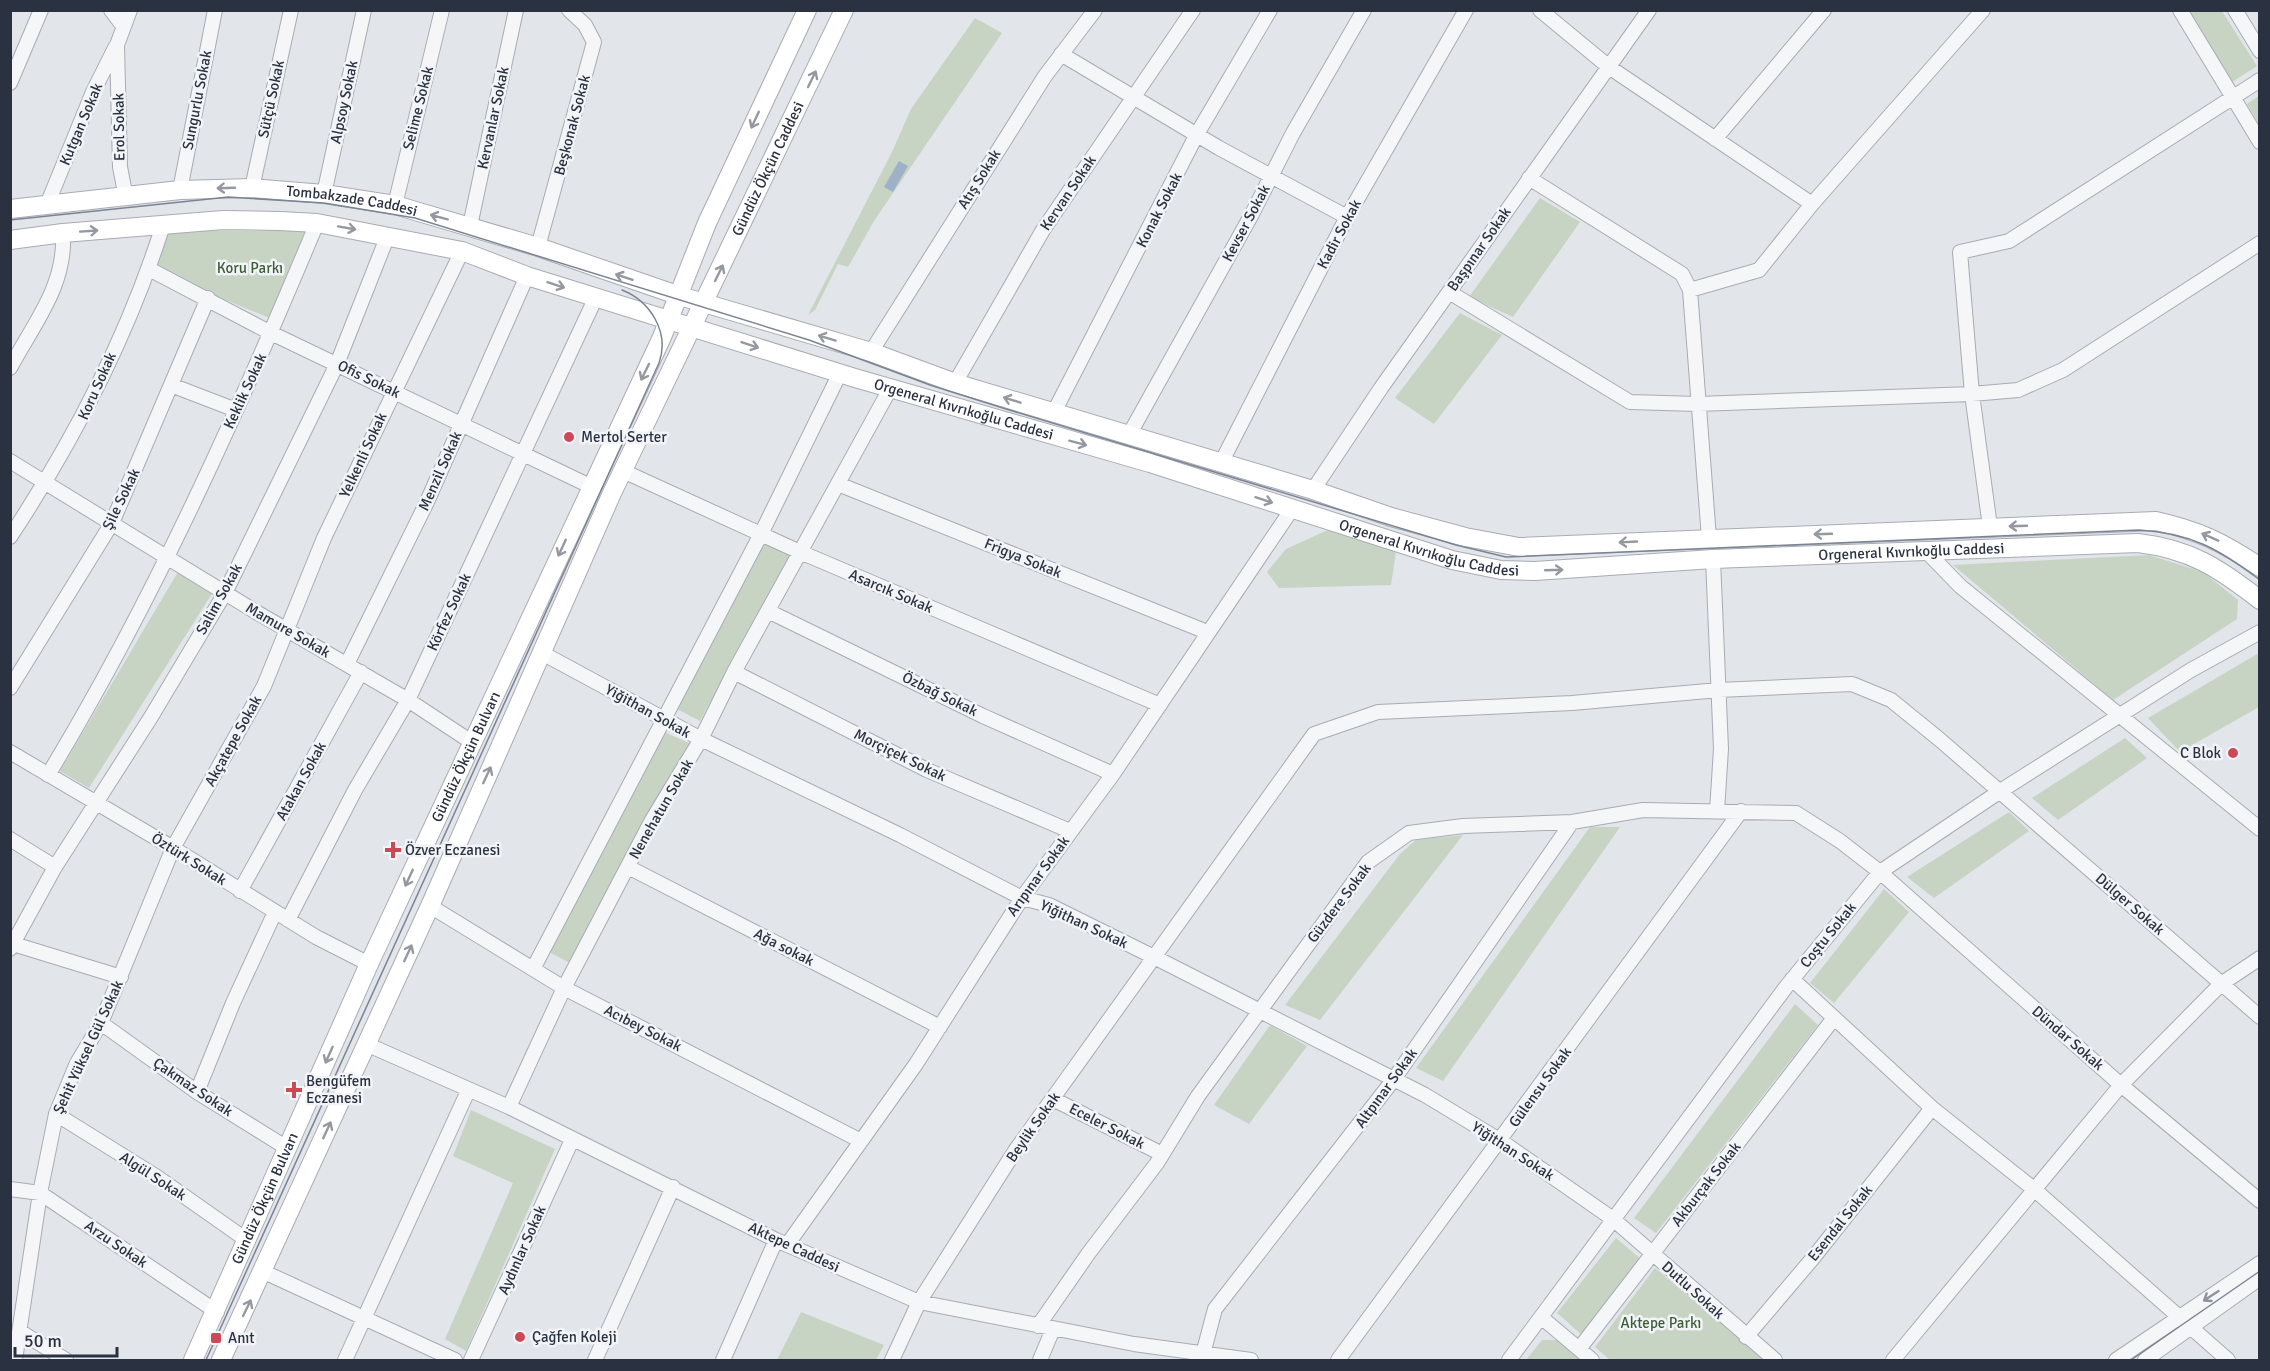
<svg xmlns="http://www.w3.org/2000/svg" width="2270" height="1371" font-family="Signika,sans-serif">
<rect width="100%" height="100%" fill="#e2e5ea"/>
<path fill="#c7d4c3" d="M2188 11H2222L2257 66 2232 82Z
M975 18 1002 33 874 221 848 267 838 264 815 310 808 315 891 154 911 109Z
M2259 96V124L2247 104Z
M1540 198 1580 222 1513 317 1469 297Z
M169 230 305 231 272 319 155 271Z
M1460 313 1502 335 1434 424 1395 398Z
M1330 529 1396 552 1391 585 1279 588 1267 572 1286 549Z
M765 540 791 554 700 721 677 709Z
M2149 555 2203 572 2238 600 2237 619 2113 700 1953 565Z
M178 572 213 592 89 788 60 771Z
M2259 653V707L2180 752 2148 718Z
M664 732 689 743 570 963 547 951Z
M2125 738 2147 758 2058 820 2032 798Z
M2009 812 2029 831 1934 898 1907 877Z
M1590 827H1620L1443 1081 1416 1068Z
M1463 835 1320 1020 1285 1005 1400 854 1416 840Z
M1884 889 1909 912 1834 1003 1810 983Z
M1795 1004 1818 1025 1656 1233 1634 1218Z
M1270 1025 1307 1046 1249 1124 1214 1105Z
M471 1110 555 1149 466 1351 445 1339 513 1183 453 1156Z
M1616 1238 1642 1260 1582 1335 1557 1313Z
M1655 1268 1765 1360H1610L1595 1347Z
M801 1312 884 1345 876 1360H777Z
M1542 1340H1559L1584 1360H1526Z"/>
<path fill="#9eb1c9" d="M899 161 908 166 893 192 884 187Z"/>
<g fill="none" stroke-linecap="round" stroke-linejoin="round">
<defs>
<path id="street" d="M111 10 123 26
M1540 10 1609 67 1812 204
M2180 10 2260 142
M2235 10 2260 51
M1061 54 1219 148 1347 217
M10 83 41 10
M1715 139 1824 10
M1529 178 1682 274 1690 290 1709 538
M252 188 291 10
M180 190 215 10
M324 194 364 10
M126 198 120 167 117 45 130 10
M47 205 93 92 116 46
M395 205 442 10
M470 226 516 10
M538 247 594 42 585 25 569 10
M149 269 271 333 590 486
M1690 290 1759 270 1812 204 1983 10
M1449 292 1630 402 1698 404 1972 394 2018 390 2063 370 2260 243
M871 352 1045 76 1095 10
M10 368C34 323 66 286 63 233
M955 383 1043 230 1193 10
M171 385 236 410
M1054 412 1197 134 1270 10
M1129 435 1252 214 1293 133 1364 10
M10 461 256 612 408 700 473 743
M1221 463 1347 217 1466 10
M623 471 800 552 1160 705
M838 484 1207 632
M1313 490 1381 388 1649 10
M1990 527 1972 394 1960 252 2009 241 2260 80
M10 537C74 440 128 336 163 225
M1927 552 1960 586 2260 829
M1713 559 1721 749 1717 811
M768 611 983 716 1113 774
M542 653 701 739 900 835 1022 898 1049 905 1156 958 1425 1095 1501 1141 1613 1219 1775 1360
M347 664 426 504 527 276
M734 672 927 770 1070 831
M10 688 112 523 208 298
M10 752 173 848 316 937 369 964
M48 775C154 600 238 412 317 223
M10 839 55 867
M628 867 940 1027
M240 891 361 672
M430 906 564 988 861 1141
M288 920 355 790 408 700 596 297
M10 943 121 977
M10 949 55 867 151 717 225 593 337 364 388 235
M533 969 761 534 840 373
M1792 979 1932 1108 2035 1190 2228 1360
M101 1023 197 1092 287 1148
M366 1044 509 1107 776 1240 919 1302 1134 1344 1251 1360
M197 1092 233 1003 275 912
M1053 1099 1162 1154
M509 1107 564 988 652 820 701 739 734 672 890 389
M56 1114 157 1177 248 1241
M10 1189 40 1193 217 1312
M787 1245 916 1064 1022 898 1113 774 1292 509
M264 1272 455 1360
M1541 1317 1592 1360
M1038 1326 1088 1254 1157 1163 1198 1096 1368 862 1409 833 1463 826 1572 822 1643 810 1796 813 1840 841 1880 872 2121 1085 2260 1201
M21 1332 66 1360
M1746 1337 1813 1258 1932 1108
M1579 1349 1834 1018
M1203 1354 1215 1309 1394 1079 1572 822
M15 1360 40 1193 56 1114 77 1063 101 1023 173 848 264 686 324 538 462 251
M345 1360 468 1091
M471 1360 572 1140
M595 1360 673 1187
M723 1360 776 1240
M892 1360 919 1302 1015 1151 1314 734 1378 712 1572 703 1719 690 1852 684 1891 700 1939 739 2260 1017
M1040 1360 1053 1329
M1338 1360 1741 811
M1509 1360 1786 987 1880 872 2002 790 2191 670 2260 632
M1893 1360 2121 1085 2221 984 2260 958
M2116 1360 2260 1263
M2145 1360 2260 1278"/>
<g id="secondary">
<path id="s1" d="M10 209 180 190 252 188 324 194 395 205 538 247 680 296 871 352 955 383 1313 490 1391 517 1465 537 1519 547 2156 521C2200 531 2222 542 2260 567"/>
<path id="s2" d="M10 240 63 233 223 220 280 221 317 223 462 251 527 276 855 378 1150 463 1452 560 1501 570 1535 571 1713 559 2138 543C2190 549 2219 568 2260 600"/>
<path id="s3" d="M193 1360 369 964 662 337 707 223 807 10"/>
<path id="s4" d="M221 1360 430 906 612 493 844 10"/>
</g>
</defs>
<use href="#street" stroke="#a7acb4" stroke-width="16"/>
<use href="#secondary" stroke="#a7acb4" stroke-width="20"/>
<use href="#street" stroke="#f5f6f8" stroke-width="14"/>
<use href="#secondary" stroke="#fff" stroke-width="18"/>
<path stroke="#7c8494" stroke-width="1.5" d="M10 220 228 197 324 203 415 218 809 340 930 385 1006 409 1456 545 1506 557 2139 530C2191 533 2219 549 2260 580
M206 1360 659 363C670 332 650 301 622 290
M2131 1360 2260 1271"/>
</g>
<defs><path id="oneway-shaft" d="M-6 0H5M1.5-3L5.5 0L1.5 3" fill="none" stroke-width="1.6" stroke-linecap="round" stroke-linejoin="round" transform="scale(1.5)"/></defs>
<g stroke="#9498a0">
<use href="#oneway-shaft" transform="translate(812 79) rotate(-64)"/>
<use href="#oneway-shaft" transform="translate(755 120) rotate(115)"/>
<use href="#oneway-shaft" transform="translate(226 188) rotate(178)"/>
<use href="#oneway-shaft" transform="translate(439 217) rotate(-165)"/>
<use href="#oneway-shaft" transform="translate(347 228) rotate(10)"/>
<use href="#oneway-shaft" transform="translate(89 231) rotate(-4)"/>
<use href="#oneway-shaft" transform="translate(719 273) rotate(-64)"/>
<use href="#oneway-shaft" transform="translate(624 277) rotate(-161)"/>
<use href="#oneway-shaft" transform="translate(556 285) rotate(18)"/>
<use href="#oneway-shaft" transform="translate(827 338) rotate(-163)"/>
<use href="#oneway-shaft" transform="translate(750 345) rotate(18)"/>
<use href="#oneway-shaft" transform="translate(645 372) rotate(116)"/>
<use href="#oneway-shaft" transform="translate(1012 400) rotate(-163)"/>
<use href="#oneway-shaft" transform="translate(1078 443) rotate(15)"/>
<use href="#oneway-shaft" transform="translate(1264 500) rotate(18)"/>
<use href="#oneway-shaft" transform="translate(2018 526) rotate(178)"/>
<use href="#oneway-shaft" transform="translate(1823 534) rotate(178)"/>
<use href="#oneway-shaft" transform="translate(2210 537) rotate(-156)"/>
<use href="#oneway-shaft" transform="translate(1628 542) rotate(177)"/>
<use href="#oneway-shaft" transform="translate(562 548) rotate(115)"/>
<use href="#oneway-shaft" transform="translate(1554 570) rotate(-2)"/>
<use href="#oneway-shaft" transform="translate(487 775) rotate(-65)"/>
<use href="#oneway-shaft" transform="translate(409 878) rotate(115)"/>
<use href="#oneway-shaft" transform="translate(408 953) rotate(-65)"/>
<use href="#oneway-shaft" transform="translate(329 1055) rotate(114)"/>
<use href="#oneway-shaft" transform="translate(327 1130) rotate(-65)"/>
<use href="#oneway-shaft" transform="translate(247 1308) rotate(-64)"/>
</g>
<use stroke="#90949d" href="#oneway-shaft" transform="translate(2211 1296) rotate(147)"/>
<g fill="#cc4a58" stroke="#f2f4f7" stroke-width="2">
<circle cx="569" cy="437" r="6"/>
<circle cx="2233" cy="753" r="6"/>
<path d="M390 841h6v6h6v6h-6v6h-6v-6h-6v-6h6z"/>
<path d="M291 1081h6v6h6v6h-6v6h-6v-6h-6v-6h6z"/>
<circle cx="520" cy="1337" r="6"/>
<rect x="210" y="1332" width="12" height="12" rx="3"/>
</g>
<g text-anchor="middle" stroke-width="5" stroke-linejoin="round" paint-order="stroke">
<g font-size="15" fill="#2a3242" stroke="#f2f4f7">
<text transform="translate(271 99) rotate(-78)" y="5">Sütçü Sokak</text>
<text transform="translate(197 100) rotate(-79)" y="5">Sungurlu Sokak</text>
<text transform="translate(344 102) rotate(-78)" y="5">Alpsoy Sokak</text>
<text transform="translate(418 108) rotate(-76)" y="5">Selime Sokak</text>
<text transform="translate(493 118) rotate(-78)" y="5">Kervanlar Sokak</text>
<text transform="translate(81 124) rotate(-67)" y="5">Kutgan Sokak</text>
<text transform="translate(572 125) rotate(-75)" y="5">Beşkonak Sokak</text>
<text transform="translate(119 127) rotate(-91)" y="5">Erol Sokak</text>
<text dy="5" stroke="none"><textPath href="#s4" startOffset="1311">Gündüz Ökçün Caddesi</textPath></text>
<text transform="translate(979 179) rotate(-58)" y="5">Atış Sokak</text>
<text transform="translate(1068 193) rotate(-56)" y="5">Kervan Sokak</text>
<text dy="5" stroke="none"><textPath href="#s1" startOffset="344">Tombakzade Caddesi</textPath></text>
<text transform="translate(1159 210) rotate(-63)" y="5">Konak Sokak</text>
<text transform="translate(1246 223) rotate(-62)" y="5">Kevser Sokak</text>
<text transform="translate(1339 234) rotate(-62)" y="5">Kadir Sokak</text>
<text transform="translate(1479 249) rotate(-55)" y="5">Başpınar Sokak</text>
<text transform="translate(369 379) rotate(26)" y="5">Ofis Sokak</text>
<text transform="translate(97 386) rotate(-66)" y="5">Koru Sokak</text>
<text transform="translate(245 391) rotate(-65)" y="5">Keklik Sokak</text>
<text dy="5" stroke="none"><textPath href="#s2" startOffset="982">Orgeneral Kıvrıkoğlu Caddesi</textPath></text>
<text transform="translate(363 455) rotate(-65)" y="5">Yelkenli Sokak</text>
<text transform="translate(440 471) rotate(-66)" y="5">Menzil Sokak</text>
<text transform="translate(121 499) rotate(-64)" y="5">Şile Sokak</text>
<text dy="5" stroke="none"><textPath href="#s2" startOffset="1468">Orgeneral Kıvrıkoğlu Caddesi</textPath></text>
<text dy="5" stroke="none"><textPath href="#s2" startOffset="1954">Orgeneral Kıvrıkoğlu Caddesi</textPath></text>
<text transform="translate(1023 558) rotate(22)" y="5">Frigya Sokak</text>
<text transform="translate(891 591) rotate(23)" y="5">Asarcık Sokak</text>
<text transform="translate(219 599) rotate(-61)" y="5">Salim Sokak</text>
<text transform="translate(449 612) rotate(-65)" y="5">Körfez Sokak</text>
<text transform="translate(288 630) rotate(30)" y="5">Mamure Sokak</text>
<text transform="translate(940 694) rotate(26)" y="5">Özbağ Sokak</text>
<text transform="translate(648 711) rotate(29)" y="5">Yiğithan Sokak</text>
<text transform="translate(233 741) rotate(-61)" y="5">Akçatepe Sokak</text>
<text transform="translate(900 755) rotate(26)" y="5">Morçiçek Sokak</text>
<text dy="5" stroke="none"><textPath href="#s3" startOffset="662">Gündüz Ökçün Bulvarı</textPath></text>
<text transform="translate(301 781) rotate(-61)" y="5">Atakan Sokak</text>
<text transform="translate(661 809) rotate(-60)" y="5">Nenehatun Sokak</text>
<text transform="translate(189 859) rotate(32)" y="5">Öztürk Sokak</text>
<text transform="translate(1038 876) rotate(-54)" y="5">Arıpınar Sokak</text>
<text transform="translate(1339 903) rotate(-53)" y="5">Güzdere Sokak</text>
<text transform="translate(2130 904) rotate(41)" y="5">Dülger Sokak</text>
<text transform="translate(1084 924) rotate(25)" y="5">Yiğithan Sokak</text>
<text transform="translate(1828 935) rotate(-51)" y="5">Coştu Sokak</text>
<text transform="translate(784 947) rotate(27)" y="5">Ağa sokak</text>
<text transform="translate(643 1028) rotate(27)" y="5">Acıbey Sokak</text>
<text transform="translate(2068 1038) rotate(41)" y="5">Dündar Sokak</text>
<text transform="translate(88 1047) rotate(-65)" y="5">Şehit Yüksel Gül Sokak</text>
<text transform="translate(193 1087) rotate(34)" y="5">Çakmaz Sokak</text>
<text transform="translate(1540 1087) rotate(-54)" y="5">Gülensu Sokak</text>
<text transform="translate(1386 1088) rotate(-54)" y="5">Altpınar Sokak</text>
<text transform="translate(1107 1126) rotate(27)" y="5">Eceler Sokak</text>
<text transform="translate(1033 1127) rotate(-55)" y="5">Beylik Sokak</text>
<text transform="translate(1513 1151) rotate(33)" y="5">Yiğithan Sokak</text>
<text transform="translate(153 1176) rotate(33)" y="5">Algül Sokak</text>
<text transform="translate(1706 1184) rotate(-52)" y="5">Akburçak Sokak</text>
<text dy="5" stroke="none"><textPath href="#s3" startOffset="177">Gündüz Ökçün Bulvarı</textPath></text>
<text transform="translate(1840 1223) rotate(-51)" y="5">Esendal Sokak</text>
<text transform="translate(116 1244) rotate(34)" y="5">Arzu Sokak</text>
<text transform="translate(794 1247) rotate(25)" y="5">Aktepe Caddesi</text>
<text transform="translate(522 1250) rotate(-66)" y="5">Aydınlar Sokak</text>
<text transform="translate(1693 1290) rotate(42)" y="5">Dutlu Sokak</text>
</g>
<g font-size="15" fill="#3d5d38" stroke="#f2f4f7">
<text x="250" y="273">Koru Parkı</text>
<text x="1661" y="1328">Aktepe Parkı</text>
</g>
<g font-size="15" fill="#2a3242" stroke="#f2f4f7" text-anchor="start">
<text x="581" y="442">Mertol Serter</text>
<text x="2221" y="758" text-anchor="end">C Blok</text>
<text x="405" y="855">Özver Eczanesi</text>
<text x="306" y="1086">Bengüfem<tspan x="306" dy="17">Eczanesi</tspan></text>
<text x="532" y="1342">Çağfen Koleji</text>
<text x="228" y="1343">Anıt</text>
</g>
</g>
<rect width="2270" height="1371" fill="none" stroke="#2a3242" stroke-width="24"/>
<path d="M15 1347v9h102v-9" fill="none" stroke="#2a3242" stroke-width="3"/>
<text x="24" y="1347" font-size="18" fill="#2a3242" stroke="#f2f4f7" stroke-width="4.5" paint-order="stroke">50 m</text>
</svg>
